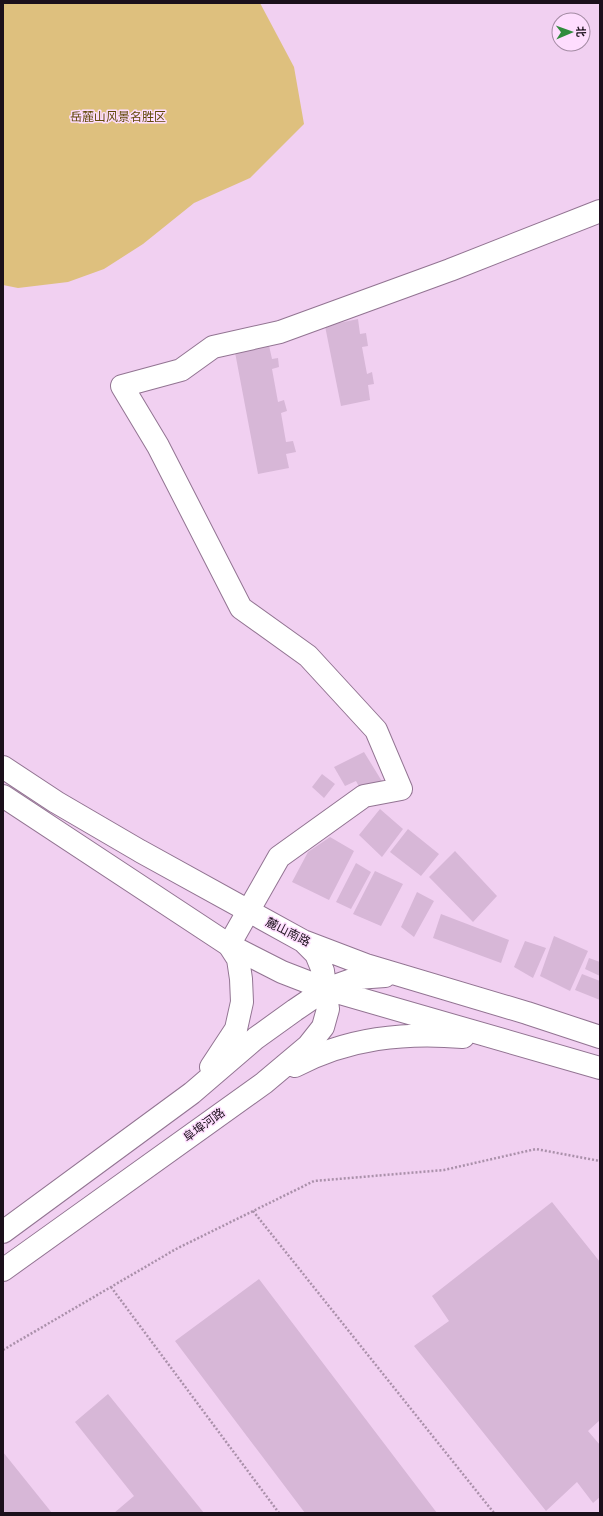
<svg xmlns="http://www.w3.org/2000/svg" width="603" height="1516" font-family="Manrope,'Noto Sans SC',sans-serif">
<rect width="100%" height="100%" fill="#f1d0f1"/>
<path fill="#dec07e" d="M3 3H260L294 67 304 124 250 178 194 203 143 244 104 269 68 282 18 288 3 285Z"/>
<path fill="#d7b7d7" d="M358 319 360 334 366 333 368 346 362 347 367 374 372 372 374 384 368 385 370 400 341 406 325 326Z
M268 341 272 359 278 358 279 367 272 369 278 402 284 400 287 411 281 413 286 442 293 441 296 452 286 454 289 468 258 474 234 347Z
M364 752 383 783 364 796 356 781 345 786 334 767Z
M322 774 335 784 324 798 312 787Z
M380 809 403 829 382 857 359 835Z
M408 829 439 854 421 876 390 852Z
M330 837 354 851 329 900 292 882 308 852Z
M455 851 497 896 473 922 429 877Z
M356 863 371 872 351 909 336 902Z
M375 871 403 884 381 926 353 914Z
M417 892 434 901 414 937 401 927Z
M441 914 509 940 501 963 433 938Z
M554 936 588 951 570 991 540 976Z
M525 941 546 948 533 978 514 967Z
M589 958 600 962V976L585 969Z
M582 974 600 981V1000L575 990Z
M552 1202 600 1262V1420L588 1431 600 1445V1497L593 1503 577 1482 546 1511 414 1346 449 1321 432 1296Z
M259 1279 437 1513H305L175 1341Z
M108 1394 204 1513H114L134 1496 75 1422Z
M3 1452 52 1513H3Z"/>
<g fill="none" stroke-linecap="round" stroke-linejoin="round">
<defs>
<path id="minor" d="M229 945 279 857 364 796 401 789 376 730 308 656 241 608 158 446 122 386 181 370 213 347 280 332 450 270 600 211"/>
<path id="secondary" d="M3 767 56 802 140 851 303 941 366 965 527 1013 600 1037
M3 796 229 945 282 972 326 989 600 1068
M295 1066C348 1038 404 1032 463 1037
M211 1067 236 1029 242 1002 241 979 238 959 229 945
M3 1232 192 1093 256 1038 295 1010 326 989 357 978 385 976
M3 1270 264 1083 308 1046 323 1027 328 1009 323 971 316 954 303 941"/>
</defs>
<use href="#minor" stroke="#927492" stroke-width="24"/>
<use href="#secondary" stroke="#927492" stroke-width="24"/>
<path stroke="#aa90aa" stroke-width="2.5" stroke-dasharray="2 2" stroke-linecap="butt" d="M253 1211 494 1513
M111 1287 279 1513
M3 1350 176 1249 314 1181 444 1170 536 1149 600 1161"/>
<use href="#minor" stroke="#fff" stroke-width="22"/>
<use href="#secondary" stroke="#fff" stroke-width="22"/>
</g>
<g text-anchor="middle" stroke-width="3" stroke-linejoin="round" paint-order="stroke">
<g font-size="12" fill="#604808" stroke="#feddfe">
<text x="118" y="121">岳麓山风景名胜区</text>
</g>
<g font-size="12" fill="#1b101b" stroke="#feddfe">
<text transform="translate(288 932) rotate(27)" y="4">麓山南路</text>
<text transform="translate(204 1125) rotate(-36)" y="4">阜埠河路</text>
</g>
</g>
<rect width="603" height="1516" fill="none" stroke="#1b101b" stroke-width="8"/>
<g transform="translate(571 32) rotate(88)"><circle r="19" fill="#feddfe" stroke="#a38ba3"/>
<path d="M0-3L7 15L0 10L-7 15Z" fill="#308c3d"/>
<text y="-6" font-size="11" font-weight="bold" text-anchor="middle" fill="#1b101b">北</text>
</g>
</svg>
